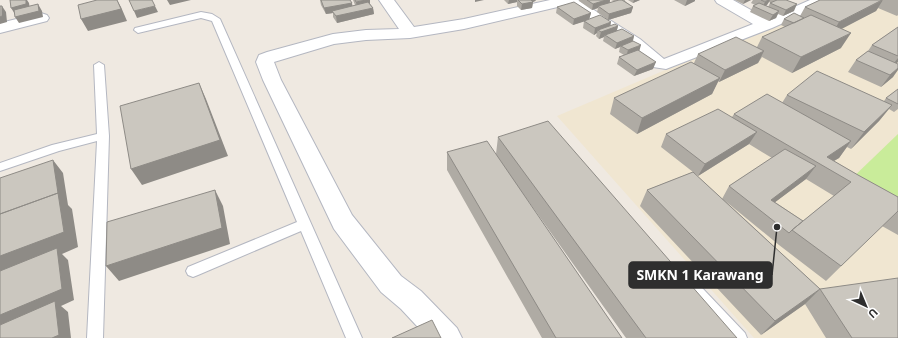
<svg xmlns="http://www.w3.org/2000/svg" width="898" height="338" font-family="'Noto Sans',sans-serif">
<rect width="100%" height="100%" fill="#efe9e1"/>
<path fill="#f0e6d1" d="M830 0H892L898 2V338H754L557 116Z"/>
<path fill="#c9ec9a" d="M898 134V212L847 183Z"/>
<g fill="none" stroke-linecap="round" stroke-linejoin="round">
<defs>
<path id="service" d="M201 12 212 14 220 19 362 338H346L301 231 198 275 193 277 188 275 186 271 188 267 297 222 212 21 201 18 138 33 134 30 135 28Z
M99 62 104 65 109 136 103 338H87L97 141 59 151 0 171V163L52 145 97 134 94 65Z
M681 269 686 271 745 333 747 338H729L676 279 674 275 676 271Z"/>
<path id="minor" d="M379 0H394L414 27 464 19 550 0H578L640 39 664 59 753 24 717 3 715 0H733L767 19 810 0H830L828 3 772 28 666 69 653 67 628 47 566 5 464 29 410 38 366 40 334 44 274 62 281 80 352 215 401 276 421 291 457 328 462 338H428L401 309 381 292 334 229 263 80 256 62 259 55 267 52 333 34 366 30 399 29Z
M41 13 47 15 49 18 47 21 0 33V23Z"/>
</defs>
<use href="#service" stroke="#b4b7c1" stroke-width="2"/>
<use href="#minor" stroke="#b4b7c1" stroke-width="2"/>
<use href="#service" fill="#fff" fill-rule="evenodd"/>
<use href="#minor" fill="#fff" fill-rule="evenodd"/>
</g>
<path fill="#afaba4" fill-rule="evenodd" d="M320 0H350L352 6 355 5 353 0H370V4L373 8 374 14 337 23 333 17V13L326 14 321 5Z
M504 0H536L535 1 533 2 532 8 521 10 517 6V2L508 4Z
M579 0H610V3L614 1 611 0H625V1L633 7 631 13 608 20 597 12 598 8 592 10 579 1Z
M628 0H640L633 3Z
M674 0H695V1L685 6Z
M735 0H751L743 4Z
M753 0H786L794 11 783 16 778 14 776 18 769 21 750 12 753 6 755 5 751 3ZM769 2 771 3H770L768 7 766 6Z
M820 0H898V15L897 16 878 8 876 11 841 28V48L792 73 762 57 758 63 719 82 718 81 712 94 637 134 610 114 614 98 694 63 698 54 757 47 762 37 785 27 781 25 784 19 800 16 805 7Z
M557 7 591 13 589 19 610 26H618L617 30 634 36 633 41 639 51 653 69 634 76 617 64 619 57 624 55 619 52 620 47 615 49 603 41 604 37 599 39 596 36 597 33 594 35 583 28 584 21 573 25 556 13Z
M898 27V62L897 63 893 77 881 87 848 72 856 60 868 51 872 45Z
M898 89V109L894 112 889 109 879 121 851 149 847 147 839 158 834 161 858 175 898 197V235L882 226 826 281 779 245 724 200 820 289 898 338H826L805 304 761 335 640 206 647 190 693 172 661 147 666 134 732 117 734 114 782 103 787 95 884 101 886 98ZM749 144 772 158 729 186 722 199 693 172 698 176ZM806 179 834 196 803 221 775 202Z
M498 137 737 338H626L519 188 622 338H542L447 170V152L496 154Z"/>
<path fill="#8e8b86" d="M26 0H27L29 3 30 10 15 14 11 8Z
M117 0 121 7 127 21 88 31 81 19Z
M167 0H191L170 5Z
M366 0H370V6L357 8 356 2Z
M475 0H484L475 2Z
M509 0H517V2L508 4Z
M530 0H536L535 1 533 2 532 8 521 10 522 4Z
M606 0H610L609 5 598 6V8L592 10 593 4Z
M634 0H640L633 3Z
M687 0H695V1L685 6Z
M745 0H751L743 4Z
M768 0H770L767 5 762 8 765 2Z
M883 0 876 11 832 34 839 22Z
M352 3 353 9 332 11 333 13 326 14 324 8Z
M38 4 42 11 43 17 19 23 15 17Z
M797 4 794 11 783 16 786 10Z
M2 6 6 12 7 22 0 24V17Z
M155 6 158 12 137 18 134 11Z
M633 7 631 13 608 20 609 14Z
M373 8 374 14 337 23 336 16Z
M779 11 776 18 769 21 773 15Z
M591 13 589 20 573 25 574 19Z
M611 22 610 29 598 30 597 33 594 35 595 28Z
M618 26 616 33 605 35 604 37 599 39 601 32Z
M851 33 841 48 792 73 801 57Z
M634 36 632 43 621 46 620 47 615 49 617 43Z
M641 45 639 52 626 57 628 50Z
M764 51 758 63 719 82 725 70Z
M898 58V62L890 68Z
M656 62 653 69 634 76 637 70Z
M898 68V70L893 77 881 87 890 75Z
M720 78 712 94 637 134 642 118Z
M199 83 206 99 228 156 142 185 131 169Z
M892 105 879 121 851 149 864 132Z
M757 132 749 144 698 176 705 164Z
M851 141 839 158 825 166 827 157Z
M53 160 63 173 68 205 72 209 78 247 62 254 68 260 74 300 61 306 68 312 71 338H52L0 333V256Z
M816 166 806 179 762 212 771 200Z
M215 190 223 206 230 244 119 281 106 266Z
M820 289 805 304 761 335 775 321Z"/>
<path fill="#cbc7bf" stroke="#8e8b86" d="M10 0H26V4L11 8Z
M97 0H117L121 9 81 19 78 5Z
M129 0H152L155 6 134 11Z
M321 0H350L352 3 324 8Z
M355 0H366L356 2Z
M518 0H531L533 2 522 4Z
M587 0H606L593 4Z
M619 0H622L633 7 609 14 598 6Z
M761 0H768L765 2Z
M777 0H786L797 4 786 10 770 3Z
M820 0H882L839 22 805 7Z
M368 2 373 8 336 16 332 11Z
M574 2 591 13 574 19 557 7Z
M759 3 779 11 773 15 753 6Z
M38 4 39 11 15 17 14 10Z
M0 6H2V16L0 17Z
M794 13 804 18 794 23 784 19Z
M600 15 611 22 595 28 584 21Z
M811 15 851 33 801 57 762 37Z
M615 24 618 26 601 32 598 30Z
M898 27V56L872 45Z
M622 29 634 36 617 43 605 35Z
M736 37 764 51 725 70 698 54Z
M633 41 641 45 628 50 621 46Z
M638 50 656 62 637 70 619 57Z
M868 51 898 64V68L890 75 856 60Z
M691 62 720 78 642 118 614 98Z
M817 71 892 105 864 132 787 95Z
M199 83 220 140 131 169 120 106Z
M898 89V104L886 98Z
M767 94 851 141 827 157 858 175 898 197V211L841 266 792 230 851 182 734 114Z
M718 109 757 132 705 164 666 134Z
M548 121 737 338H646L498 137Z
M487 141 622 338H556L447 152Z
M785 149 816 166 771 200 803 221 792 230 789 233 729 186Z
M53 160 58 193 0 214V178Z
M693 172 820 289 898 278V338H852L820 289 775 321 647 190Z
M215 190 222 228 106 266 107 222Z
M58 193 64 232 0 256V214Z
M57 248 62 289 0 315V271Z
M55 301 59 335 52 338H0V325Z
M432 320 441 338H392Z"/>
<path fill="none" stroke="#2e2e2e" stroke-width="1.5" d="M777 227L772 275"/>
<circle fill="#2e2e2e" stroke="#fff" stroke-width="1.5" cx="777" cy="227" r="4"/>
<rect fill="#2e2e2e" stroke="#2e2e2e" stroke-width="1.5" x="629" y="262" width="143" height="26" rx="4"/>
<g font-size="14" text-anchor="middle" font-weight="bold" fill="#fff">
<text x="700" y="280">SMKN 1 Karawang</text>
</g>
<g transform="translate(866 306) rotate(136)" stroke="#ffffff" stroke-width="3" paint-order="stroke">
<path d="M0-3L7 15L0 10L-7 15Z" fill="#2e2e2e"/>
<text y="-6" font-size="11" font-weight="bold" text-anchor="middle" fill="#2e2e2e">U</text>
</g>
</svg>
